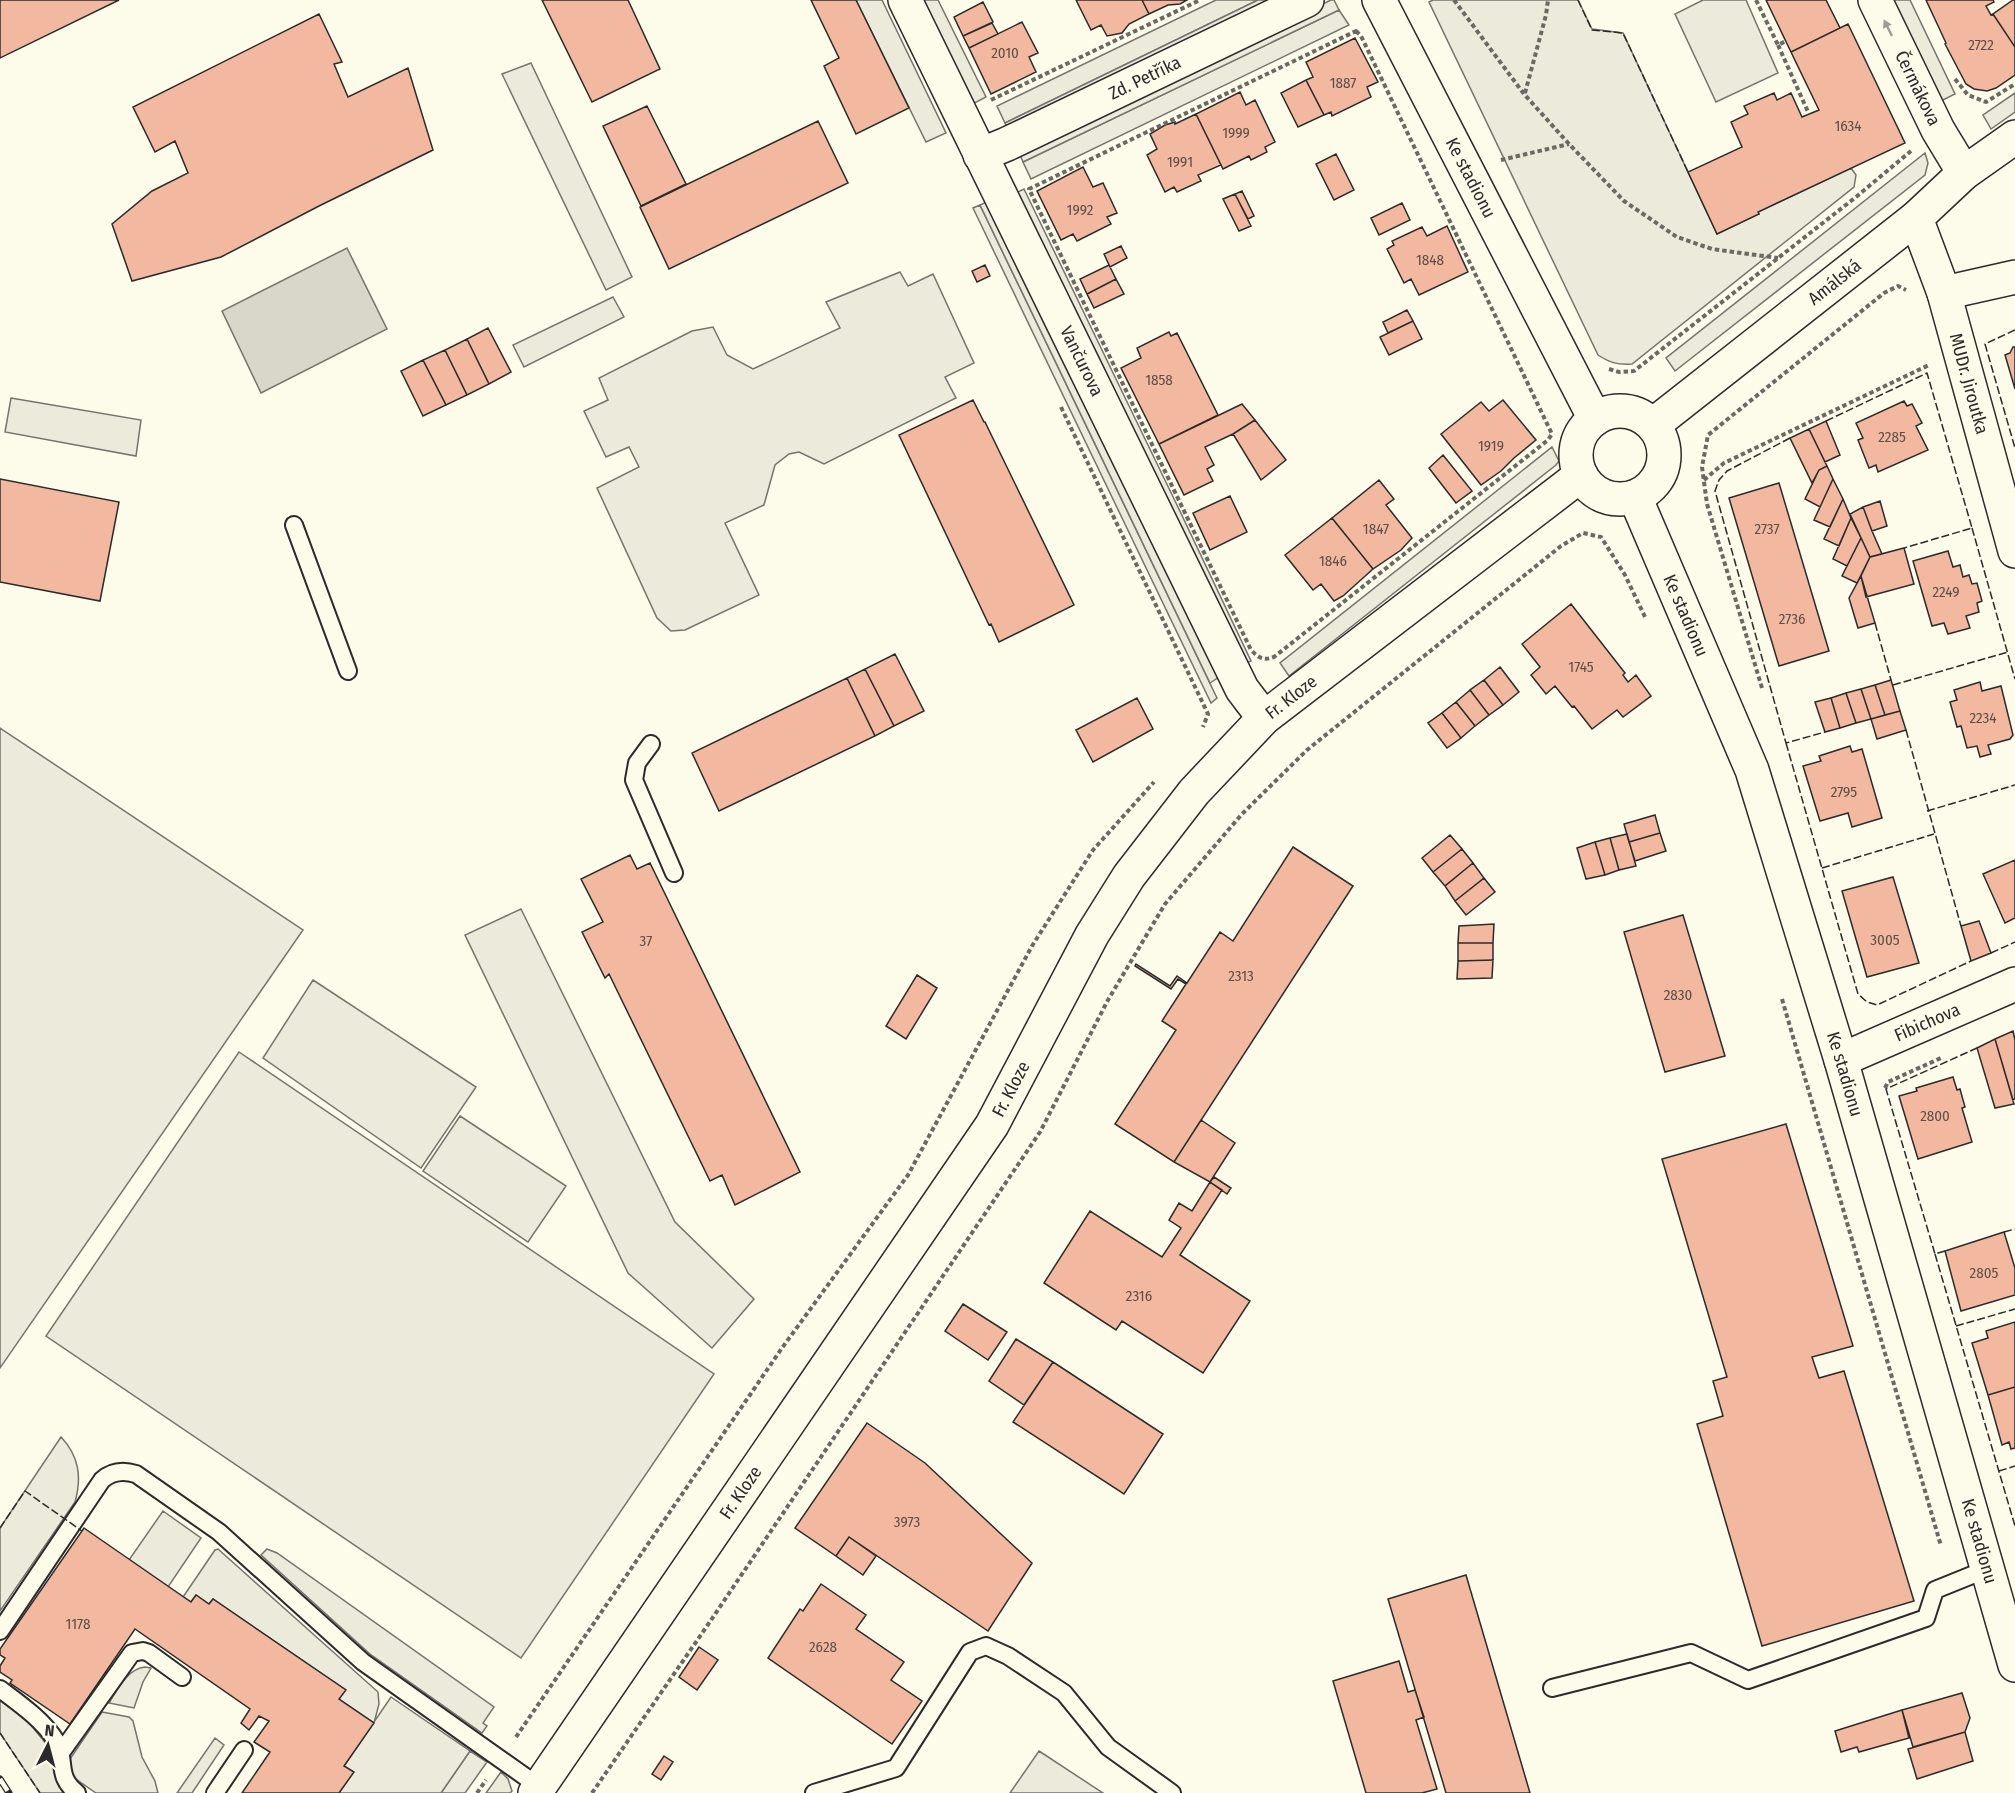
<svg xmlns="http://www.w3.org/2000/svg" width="2015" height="1793" font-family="'Fira Sans Condensed',sans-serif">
<rect width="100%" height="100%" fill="#fdfbea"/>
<path fill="#ecebdb" stroke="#74746e" stroke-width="1.5" d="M1216 0H1258L1005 123 997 106Z
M1433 0H1578L1592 29 1623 33 1717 234 1759 214 1758 212 1851 168 1856 175 1854 187 1632 364C1618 365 1610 363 1598 355L1429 2Z
M1703 0H1746L1778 73 1716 102 1675 14Z
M1339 10 1349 25 1031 179 1023 162Z
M2015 93V112L1991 129 1983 115Z
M1925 153 1928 163 1925 175 1675 371 1666 358Z
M980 205 1217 698 1211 703 973 208Z
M1552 447 1559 461 1556 465 1289 676 1280 663Z
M0 728 303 930 0 1368Z
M313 980 476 1087 421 1168 263 1058Z
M239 1052 714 1374 521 1658 46 1336Z
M460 1116 566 1186 528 1242 423 1171Z
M61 1437C79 1456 82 1477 75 1502L0 1611V1528Z
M163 1511 201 1538 168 1587 129 1560Z
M218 1549 378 1692 379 1704 374 1723 339 1699 345 1690 213 1599 209 1604 196 1595 191 1602 183 1597 215 1550Z
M145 1667 151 1668 143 1682 134 1708 109 1703C118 1689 127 1669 145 1667Z
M0 1699 21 1713 48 1746 66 1793H40L0 1733Z
M102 1712 129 1717 133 1721 142 1757 155 1781 158 1793H96L70 1775V1759Z
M215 1738 224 1745 192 1793H177Z
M470 1751 487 1762 465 1793H441Z
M1039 1751 1103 1793H1010Z
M501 1772 508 1779 512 1791 510 1793H486Z"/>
<path fill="#eceadb" stroke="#74746e" stroke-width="1.5" d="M856 0H882L946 133 926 142Z
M915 0H938L986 97 965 108Z
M1258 0H1294L1011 137 1005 123Z
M1331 0H1334L1339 10 1023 162 1018 150Z
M1890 0H1910L1955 94 1939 102Z
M531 63 632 277 606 290 502 74Z
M1024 189 1177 505 1251 661 1242 665 1014 194Z
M991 200 1219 677 1210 683 980 205Z
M900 272 908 286 933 274 974 363 945 377 956 398 824 464 799 452 789 454 775 465 764 505 725 523 759 595 685 630 671 631 657 618 597 488 639 467 629 447 606 457 584 411 608 400 599 378 692 331 713 327 727 355 753 369 840 328 826 302Z
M613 297 624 317 524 367 513 345Z
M11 398 141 420 136 456 5 432Z
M521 909 675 1222 754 1299 712 1348 628 1273 465 935Z
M267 1549 277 1553 494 1707 483 1723 487 1726 482 1733 370 1654 261 1555Z
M391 1697 470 1751 441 1793H339L353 1772 344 1766Z"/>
<path fill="#d8d7c9" stroke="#74746e" stroke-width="1.5" d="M347 248 387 329 261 393 222 311Z"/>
<path fill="#f2b8a0" stroke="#2b2b2b" stroke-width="1.5" d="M0 0H119L0 58Z
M542 0H628L660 69 592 102Z
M811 0H856L909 108 856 134 824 66 839 58Z
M1076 0H1142L1149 14 1129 24 1122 33 1107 36 1101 25 1091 30Z
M1142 0H1187L1180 4 1168 5 1149 14Z
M1766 0H1826L1840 28 1791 52Z
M1926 0H1993L1994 2 1986 6 1991 15 1993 14 2015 47V75L1996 88 1987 91 1974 89 1966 84 1945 44 1946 43Z
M2013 0H2015V47L1993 14Z
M983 2 993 22 963 36 954 17Z
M319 14 342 62 334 64 348 97 408 68 433 150 319 206 221 257 132 281 112 224 152 191 188 173 175 141 155 152 133 107Z
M1022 22 1038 53 1029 57 1036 72 991 94 969 48Z
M992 23 998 34 969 48 963 36Z
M1848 24 1905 143 1758 212 1759 214 1717 234 1688 172 1742 147 1731 122 1748 114 1744 106 1774 93 1777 100 1791 93 1802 117 1819 110 1791 52Z
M1355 38 1378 82 1367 87 1371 97 1332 116 1331 112 1324 115 1306 80 1313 77 1306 62Z
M1306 80 1324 115 1298 127 1281 93Z
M1240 92 1246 105 1255 100 1275 142 1265 147 1267 152 1251 160 1249 156 1223 169 1196 114Z
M647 106 686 184 641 206 603 126Z
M1196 114 1221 165 1198 175 1201 181 1177 192 1174 187 1165 192 1147 155 1157 149 1150 134 1165 125 1175 122V124Z
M818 121 848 183 669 269 640 207Z
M1336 154 1354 190 1334 200 1316 164Z
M1083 167 1093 187 1103 183 1117 213 1107 217 1111 224 1077 241 1073 234 1061 240 1037 191Z
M1242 191 1254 216 1248 219 1235 194Z
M1235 194 1251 226 1239 231 1223 199Z
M1402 203 1410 220 1379 235 1371 218Z
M1447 226 1468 272 1419 295 1411 279 1404 283 1387 249 1394 245 1392 241 1422 227 1427 236Z
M1121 246 1127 258 1110 267 1104 254Z
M985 265 990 276 977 282 972 271Z
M1109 265 1116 279 1087 294 1080 279Z
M1116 279 1124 294 1094 308 1087 294Z
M1407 310 1413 321 1388 333 1383 322Z
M1413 321 1422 339 1389 355 1380 337Z
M488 328 511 372 489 384 467 339Z
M1169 332 1171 336 1177 333 1218 415 1159 444 1121 368 1141 358 1137 348Z
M467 339 489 384 467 395 445 350Z
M2013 347H2015V389L2005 355 2010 353Z
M445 350 467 395 446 405 423 360Z
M423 360 446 405 423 416 401 371Z
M973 400 984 422H985L1074 605 999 642 991 624 989 625 899 435Z
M1503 400 1536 440 1514 458 1501 471 1481 485 1441 434 1481 402 1489 411Z
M1904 401 1907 406 1912 404 1922 423 1916 426 1928 450 1878 472 1876 465 1869 468 1858 440 1863 438 1856 423Z
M1242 404 1255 420 1233 434 1205 447 1214 465 1207 469 1213 481 1184 495 1159 444Z
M1255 420 1286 460 1261 480 1233 434Z
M1826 421 1840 455 1825 462 1809 429Z
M1809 429 1827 466 1819 470 1812 483 1790 438Z
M1443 455 1472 491 1456 503 1429 468Z
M1827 466 1833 479 1820 507 1805 499 1819 470Z
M0 479 119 502 100 601 0 582Z
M1833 479 1843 499 1830 527 1814 520Z
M1379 480 1394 499 1386 505 1412 538 1401 550 1373 569 1332 518Z
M1779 483 1829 651 1779 666 1729 498Z
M1230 496 1247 532 1210 550 1193 513Z
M1843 499 1851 518 1839 546 1824 539Z
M1880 501 1887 526 1872 531 1863 507Z
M1863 507 1872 531 1882 554 1870 557 1850 514Z
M1332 518 1373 569 1343 596 1334 601 1321 584 1313 590 1285 555Z
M1851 518 1861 538 1847 566 1833 559Z
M1861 538 1870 557 1857 583 1842 576Z
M1904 548 1914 584 1866 597 1861 576 1870 557Z
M1948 551 1953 567 1960 565 1963 577 1969 575 1972 584 1977 583 1982 601 1977 603 1979 612 1966 616 1970 628 1948 634 1944 623 1932 626 1913 561Z
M1861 576 1875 623 1858 628 1849 598Z
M1571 604 1625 673 1623 675 1628 682 1636 675 1651 696 1623 717 1617 710 1592 729 1574 706 1572 707 1555 686 1546 694 1531 675 1540 667 1522 644Z
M895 654 924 711 894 726 865 669Z
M1500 667 1519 692 1503 705 1484 680Z
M865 669 894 726 875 736 847 678Z
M847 678 875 736 719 811 692 753Z
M1484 680 1503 705 1489 715 1470 690Z
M1891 680 1900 711 1885 715 1875 685Z
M1980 682 1982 691 2001 686 2013 735 2010 739 1988 745 1991 754 1980 757 1977 746 1967 748 1961 726 1957 727 1950 702 1957 700 1954 690Z
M1875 685 1885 715 1871 719 1861 689Z
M1861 689 1871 719 1856 723 1846 693Z
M1470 690 1489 715 1475 726 1456 702Z
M1846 693 1856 723 1840 728 1831 698Z
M1137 698 1153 729 1093 762 1076 730Z
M1831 698 1840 728 1825 732 1815 702Z
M1456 702 1475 726 1461 738 1442 713Z
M1900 711 1906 730 1877 739 1871 719Z
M1442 713 1461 738 1447 748 1428 723Z
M1850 746 1852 752 1862 749 1882 818 1852 827 1848 813 1820 821 1803 766 1821 761 1819 756Z
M1655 815 1660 833 1629 842 1624 824Z
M1660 833 1666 851 1635 861 1629 842Z
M1627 834 1636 866 1619 870 1610 838Z
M1450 835 1462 849 1433 872 1422 858Z
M1610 838 1619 870 1605 875 1595 842Z
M1595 842 1605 875 1586 879 1577 848Z
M1293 847 1353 886 1174 1162 1115 1124 1176 1030 1162 1021 1186 984 1178 979 1171 989 1135 966 1136 964 1170 986 1177 976 1187 983 1220 932 1233 941Z
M1462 849 1473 863 1445 886 1433 872Z
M630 855 637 869 650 863 800 1172 735 1205 722 1175 710 1181 609 974 605 978 582 932 603 922 581 879Z
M2015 860V918L2005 923 1983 874Z
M1473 863 1484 878 1455 901 1445 886Z
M1893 877 1919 963 1867 977 1842 891Z
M1484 878 1495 892 1466 915 1455 901Z
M1683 915 1725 1056 1665 1072 1624 932Z
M1979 921 1991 953 1971 961 1961 926Z
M1494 924 1493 943H1458L1459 926Z
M1458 943H1493V960L1458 961Z
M1493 960 1492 978 1457 979 1458 961Z
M917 975 937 988 906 1039 886 1026Z
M2013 1031 2015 1040V1099L2013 1100 1995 1039Z
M1995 1039 2014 1104 1995 1108 1977 1048Z
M1953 1077 1957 1090 1960 1089 1965 1107 1962 1108 1972 1142 1918 1159 1899 1096 1917 1091 1916 1088Z
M1201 1120 1235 1143 1210 1182 1174 1162Z
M1786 1124 1853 1346 1812 1357 1819 1378 1844 1371 1914 1601 1762 1646 1697 1424 1723 1416 1713 1381 1727 1377 1662 1159Z
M1214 1177 1231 1188 1227 1194 1210 1182Z
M1210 1182 1222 1190 1180 1255 1250 1301 1203 1373 1122 1321 1116 1330 1044 1283 1090 1211 1162 1257 1181 1228 1169 1220 1179 1203 1192 1211Z
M2004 1232 2015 1268V1295L1961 1311 1945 1251Z
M963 1304 1007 1332 988 1360 945 1331Z
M2015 1322V1387L1988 1395 1972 1343 1988 1338 1986 1331Z
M1016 1339 1053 1362 1024 1405 989 1381Z
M1053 1362 1163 1434 1124 1494 1013 1422Z
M2015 1387V1448L2011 1449 2009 1442 2002 1445 1988 1395Z
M867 1423 925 1463 1032 1563 988 1631 849 1537 836 1556 795 1528Z
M84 1528 191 1602 196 1595 209 1604 213 1599 346 1690 339 1699 374 1723 344 1766 354 1772 339 1793H242L270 1752 254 1742 269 1721 259 1716 249 1730 241 1723 250 1709 135 1629 70 1724 10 1683 12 1680 0 1672V1666L5 1658 0 1655V1649Z
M849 1537 876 1556 863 1575 836 1556Z
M1466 1575 1530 1793H1446L1388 1599Z
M821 1584 866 1615 856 1629 904 1662 891 1680 922 1701 892 1744 768 1658 800 1609 803 1611Z
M699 1647 718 1660 697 1690 679 1677Z
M1399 1661 1408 1692 1415 1690 1424 1717 1416 1720 1437 1789 1422 1793H1366L1333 1681Z
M1962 1693 1970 1718 1965 1732 1913 1747 1902 1710Z
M1902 1710 1909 1738 1859 1752 1857 1747 1841 1752 1835 1731Z
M1965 1732 1973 1761 1917 1779 1908 1749Z
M664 1756 673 1762 661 1780 652 1774Z"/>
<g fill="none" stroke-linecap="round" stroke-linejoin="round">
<defs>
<path id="service" d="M294 525 348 671
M651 744 637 763 634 780 674 873
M0 1631 102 1480C112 1471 123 1470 136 1474L219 1532 363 1662 544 1790
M1552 1688 1691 1653 1748 1680 1926 1618 1935 1590 1987 1569
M0 1689C20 1704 43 1720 56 1741 67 1759 55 1776 77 1793
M60 1754 132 1653 143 1651 149 1653 182 1677
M215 1793 244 1750
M814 1793 896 1768 970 1652 986 1646 1008 1656 1064 1693 1108 1747 1172 1793"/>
<g id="minor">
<path id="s1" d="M905 0 1242 689 1264 718"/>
<path id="s2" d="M1379 0 1595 419"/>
<path id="s3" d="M1875 0 1938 130 1964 173"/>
<path id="s4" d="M980 155 1007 144 1307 0"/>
<path id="s5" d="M1916 218 1944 293 2015 551"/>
<path d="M1944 293 2015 277"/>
<circle cx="1620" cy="455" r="44"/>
<path id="s6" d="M1653 425 1916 218 1964 173 2015 137"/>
<path id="s7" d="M1635 497 1752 770 1841 1060 2015 1665"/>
<path id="s8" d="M1841 1060 2015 984"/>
<path id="s9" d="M535 1793 992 1125 1092 935 1129 876 1194 792 1264 718 1581 475"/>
</g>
</defs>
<use href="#service" stroke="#2b2b2b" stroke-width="20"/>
<use href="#minor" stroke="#2b2b2b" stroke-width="36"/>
<path stroke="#6a6964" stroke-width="4" stroke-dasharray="4.5 3" stroke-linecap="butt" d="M1454 0 1524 94 1569 144 1624 201 1677 237 1712 249 1778 258
M1756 0 1778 45 1786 41
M1356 31 1361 36 1552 434 1548 440 1274 657C1263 661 1259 658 1251 650L1029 189Z
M1778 45 1809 114
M1955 79 1968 95 1986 102 2015 84
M1525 93 1546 15 1548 0
M991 100 1200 0
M1501 160 1569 144
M1609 369 1619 372 1634 371 1856 197 1911 151
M1061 407 1208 714 1203 727
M1704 480 1724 463 1929 365
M1762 688 1707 504 1702 467 1708 435 1884 293 1898 286 1906 290
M1782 999 1941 1546
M1885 1088 1888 1082 1941 1058
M516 1737 782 1348 908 1175 1032 946 1093 850 1154 782
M477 1793 486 1780
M592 1793 707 1626 1040 1132 1108 1000 1165 904 1242 814 1307 750 1561 546 1583 533 1601 537 1625 575 1645 617"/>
<use href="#service" stroke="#fdfbea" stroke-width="16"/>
<use href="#minor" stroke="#fdfbea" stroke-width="33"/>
<defs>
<path id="rail" d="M0 1779 9 1793"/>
</defs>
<use href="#rail" stroke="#2b2b2b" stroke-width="7"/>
<use href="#rail" stroke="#fdfbea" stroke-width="4.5" stroke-dasharray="14" stroke-linecap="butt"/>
<path stroke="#2b2b2b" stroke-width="1.5" stroke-dasharray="8 3" stroke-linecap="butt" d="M1578 0 1592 30 1623 33 1688 172
M2015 330 1985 344 2015 448
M1826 421 1927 373 1972 528 1904 548
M1790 438 1727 471 1719 480 1715 491 1786 743 1825 732
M1972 528 2015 679
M1875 623 1891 680
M1893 685 2008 652
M1906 730 1961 926
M1786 743 1858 994 1867 1002 1877 1005 1971 961
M1927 811 2015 785
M1822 868 1934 834
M1991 953 2015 942
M2004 1232 2015 1229
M1945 1251 1935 1254 1886 1089 1977 1048
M1935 1254 2015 1526
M1956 1326 2015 1309
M1999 1471 2015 1466
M0 1528 25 1491 82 1531
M0 1733 40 1793"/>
</g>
<defs><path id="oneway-solid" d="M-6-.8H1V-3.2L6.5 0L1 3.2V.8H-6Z" transform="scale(1.5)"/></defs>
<use fill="#9e9d94" href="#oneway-solid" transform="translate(1888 28) rotate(-116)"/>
<g text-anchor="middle" stroke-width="4.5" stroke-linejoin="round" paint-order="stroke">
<g font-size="15" fill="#5d4e48">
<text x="1981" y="50">2722</text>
<text x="1005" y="58">2010</text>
<text x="1343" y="88">1887</text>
<text x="1848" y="131">1634</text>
<text x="1236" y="138">1999</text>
<text x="1180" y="167">1991</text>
<text x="1080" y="215">1992</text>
<text x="1430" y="265">1848</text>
<text x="1159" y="385">1858</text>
<text x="1892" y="442">2285</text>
<text x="1491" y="451">1919</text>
<text x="1376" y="534">1847</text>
<text x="1767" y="534">2737</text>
<text x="1333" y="566">1846</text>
<text x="1946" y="597">2249</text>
<text x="1792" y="624">2736</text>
<text x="1581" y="672">1745</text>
<text x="1983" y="723">2234</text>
<text x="1844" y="797">2795</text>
<text x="1885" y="945">3005</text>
<text x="646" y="946">37</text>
<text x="1241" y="981">2313</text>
<text x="1678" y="1000">2830</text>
<text x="1935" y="1121">2800</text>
<text x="1984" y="1278">2805</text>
<text x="1139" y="1301">2316</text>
<text x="907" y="1527">3973</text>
<text x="78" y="1629">1178</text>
<text x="823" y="1652">2628</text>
</g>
<g font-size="18" fill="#2b2b2b" stroke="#fdfbea">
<text dy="6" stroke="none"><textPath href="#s4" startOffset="182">Zd. Petříka</textPath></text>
<text dy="6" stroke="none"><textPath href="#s3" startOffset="98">Čermákova</textPath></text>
<text dy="6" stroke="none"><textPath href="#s2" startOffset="200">Ke stadionu</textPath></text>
<text dy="6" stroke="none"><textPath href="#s6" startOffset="231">Amálská</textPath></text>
<text dy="6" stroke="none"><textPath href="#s1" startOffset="402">Vančurova</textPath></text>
<text dy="6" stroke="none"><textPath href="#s5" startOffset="174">MUDr. Jiroutka</textPath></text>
<text dy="6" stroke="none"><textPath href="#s7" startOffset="129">Ke stadionu</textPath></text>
<text dy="6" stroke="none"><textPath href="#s9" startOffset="1336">Fr. Kloze</textPath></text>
<text dy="6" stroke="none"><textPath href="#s8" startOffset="94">Fibichova</textPath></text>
<text dy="6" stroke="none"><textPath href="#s7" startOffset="615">Ke stadionu</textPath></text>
<text dy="6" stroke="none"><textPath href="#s9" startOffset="850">Fr. Kloze</textPath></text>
<text dy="6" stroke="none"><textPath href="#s9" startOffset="364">Fr. Kloze</textPath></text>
<text dy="6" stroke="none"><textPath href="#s7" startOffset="1101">Ke stadionu</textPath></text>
</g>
</g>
<g transform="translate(48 1745) rotate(6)" stroke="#fdfbea" stroke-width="4.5" paint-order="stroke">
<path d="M0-4.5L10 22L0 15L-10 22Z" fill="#2b2b2b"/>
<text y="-9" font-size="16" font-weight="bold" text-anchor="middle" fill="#2b2b2b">N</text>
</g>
</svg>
